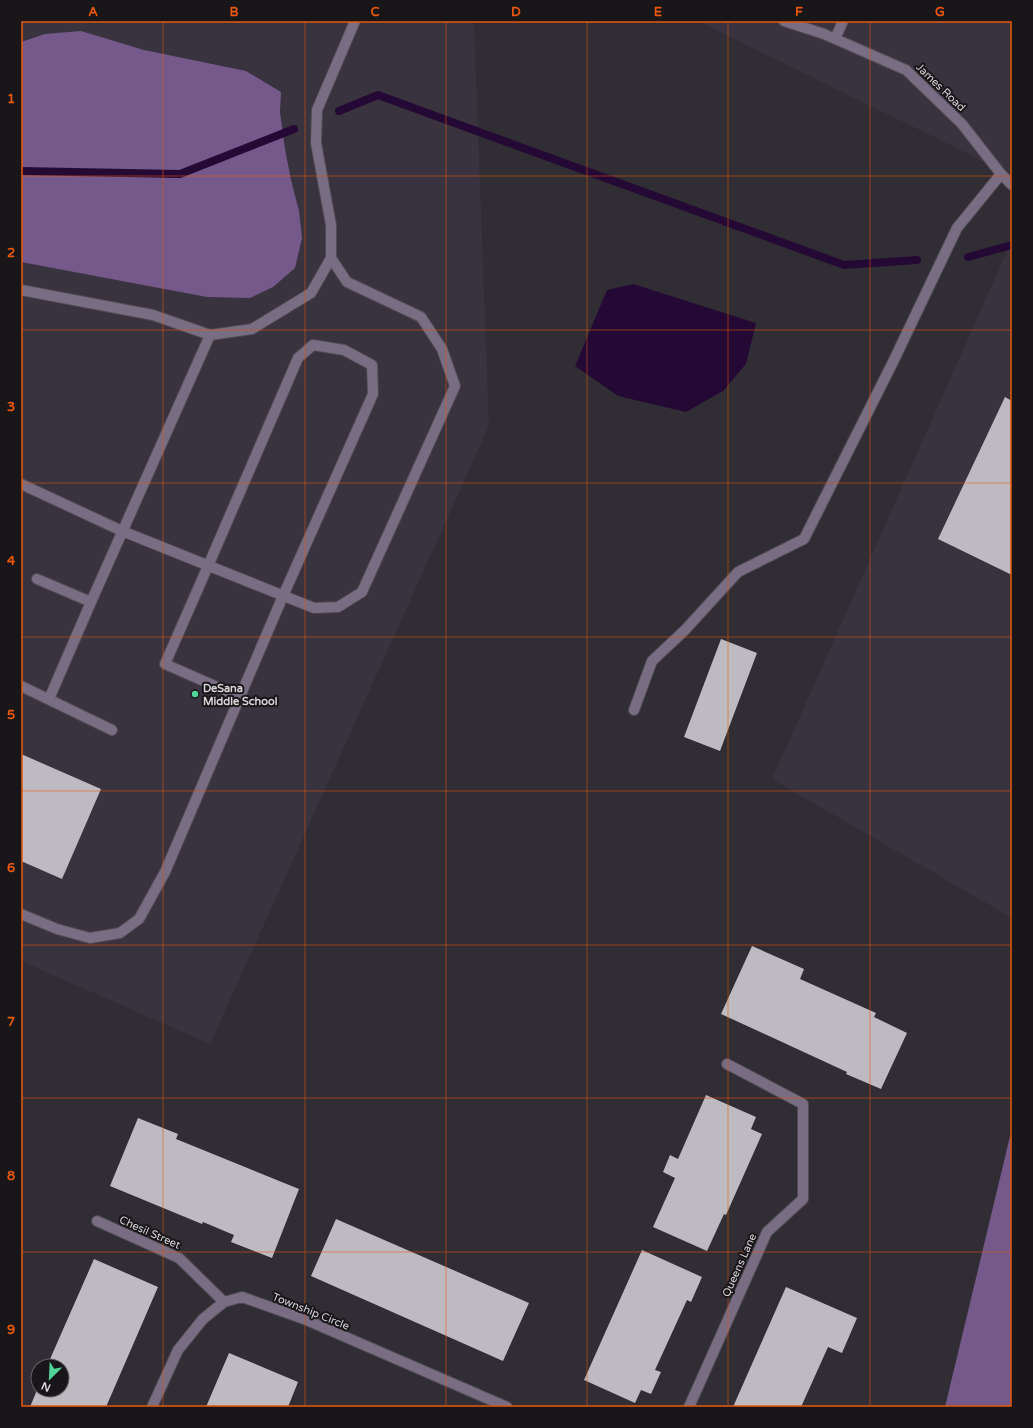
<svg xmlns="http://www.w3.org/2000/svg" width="1033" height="1428" font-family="'Varela Round',sans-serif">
<rect width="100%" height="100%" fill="#312d34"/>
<path fill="#39323f" d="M21 21H474L489 426 210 1044 21 961Z
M698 21H1012V176L936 138Z
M1012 240V918L772 779Z"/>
<path fill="#75598a" d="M81 31 144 50 246 71 281 92 280 112 285 149 291 180 299 211 302 238 295 268 273 287 250 298 207 297 21 262V42L45 34Z
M1012 1128V1407H945Z"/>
<path fill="#250935" d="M633 284 756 323 746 364 723 391 686 412 618 396 575 366 607 290Z"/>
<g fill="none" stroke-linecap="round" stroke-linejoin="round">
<path stroke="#250935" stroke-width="8" d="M339 111 378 95 844 265 917 260
M21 171 180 174 294 129
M968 257 1012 245"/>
</g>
<path fill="#bebac2" d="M1005 397 1012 401V575L938 539Z
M721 639 757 653 720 751 684 737Z
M21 754 101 789 62 879 21 861Z
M752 946 804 969 800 979 876 1013 874 1017 907 1033 881 1089 846 1074 847 1072 721 1014Z
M706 1095 756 1117 751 1129 762 1134 726 1215 724 1214 707 1251 653 1227 675 1178 663 1172 670 1155 678 1159Z
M138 1118 178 1134 176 1139 299 1189 272 1258 231 1242 234 1235 203 1222 202 1224 110 1186Z
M336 1219 529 1303 503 1361 311 1276Z
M642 1250 702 1277 691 1302 687 1300 655 1370 661 1372 651 1394 641 1390 635 1403 584 1380Z
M94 1259 158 1287 106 1407H30L37 1390H62V1366H47Z
M786 1287 857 1318 842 1353 828 1347 801 1407H733Z
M229 1353 298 1382 288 1407H206Z"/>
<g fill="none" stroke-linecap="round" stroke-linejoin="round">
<defs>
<path id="minor" d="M784 21 824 34 906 70 962 124 1001 174 1012 185
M835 39 843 21
M21 290 153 315 210 335 252 329 311 293 331 258V225L316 143 317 110 355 21
M21 484 122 531 314 608 338 607 362 592 455 386 442 349 421 317 347 282 331 258
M37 579 91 602 210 335
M21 686 112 730
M49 699 91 602
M634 710 652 661 685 630 738 572 804 539 893 362 957 228 1001 174
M21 914 57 929 90 938 120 933 139 919 165 872 283 596 373 394 372 365 344 350 313 345 298 358 208 566 165 664 240 697
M97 1221 179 1258 224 1302
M152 1407 178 1350 203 1319 224 1302 242 1297 304 1319 507 1407
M689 1407 767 1232 803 1199V1104L727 1064"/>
</defs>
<use href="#minor" stroke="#4f4b52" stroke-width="12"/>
<use href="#minor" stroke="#796d83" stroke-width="10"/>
</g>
<path fill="none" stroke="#e8590c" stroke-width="1" stroke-opacity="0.55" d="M163 21V1407M305 21V1407M446 21V1407M587 21V1407M728 21V1407M870 21V1407M21 176H1012M21 330H1012M21 483H1012M21 637H1012M21 791H1012M21 945H1012M21 1098H1012M21 1252H1012"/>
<circle fill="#50d398" stroke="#181619" stroke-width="1.5" cx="195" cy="694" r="4"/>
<g text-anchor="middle" stroke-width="4" stroke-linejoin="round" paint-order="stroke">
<g font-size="11" fill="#d6d4d8" stroke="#181619">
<text transform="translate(941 87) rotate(44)" y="4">James Road</text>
<text transform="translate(150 1232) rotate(24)" y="4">Chesil Street</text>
<text transform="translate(739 1265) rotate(-66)" y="4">Queens Lane</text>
<text transform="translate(311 1311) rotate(22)" y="4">Township Circle</text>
</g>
<g font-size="11" font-weight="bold" fill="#d6d4d8" stroke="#181619" text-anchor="start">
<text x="203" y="692">DeSana<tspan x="203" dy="13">Middle School</tspan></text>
</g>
</g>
<rect width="1033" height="1428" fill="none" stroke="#181619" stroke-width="44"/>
<g transform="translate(50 1378) rotate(204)"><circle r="19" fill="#181619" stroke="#646265"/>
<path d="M0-3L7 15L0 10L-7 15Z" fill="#50d398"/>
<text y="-6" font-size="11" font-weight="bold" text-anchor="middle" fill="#d6d4d8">N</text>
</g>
<rect x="22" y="22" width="989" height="1384" fill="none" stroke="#e8590c" stroke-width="1.5"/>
<g font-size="13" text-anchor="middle" font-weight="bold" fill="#e8590c">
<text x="93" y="16">A</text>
<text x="234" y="16">B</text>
<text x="375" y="16">C</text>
<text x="516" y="16">D</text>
<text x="658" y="16">E</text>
<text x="799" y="16">F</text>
<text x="940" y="16">G</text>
<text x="11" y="103">1</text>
<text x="11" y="257">2</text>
<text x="11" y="411">3</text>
<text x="11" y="565">4</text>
<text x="11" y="719">5</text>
<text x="11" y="872">6</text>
<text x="11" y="1026">7</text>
<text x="11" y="1180">8</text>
<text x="11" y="1334">9</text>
</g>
</svg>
